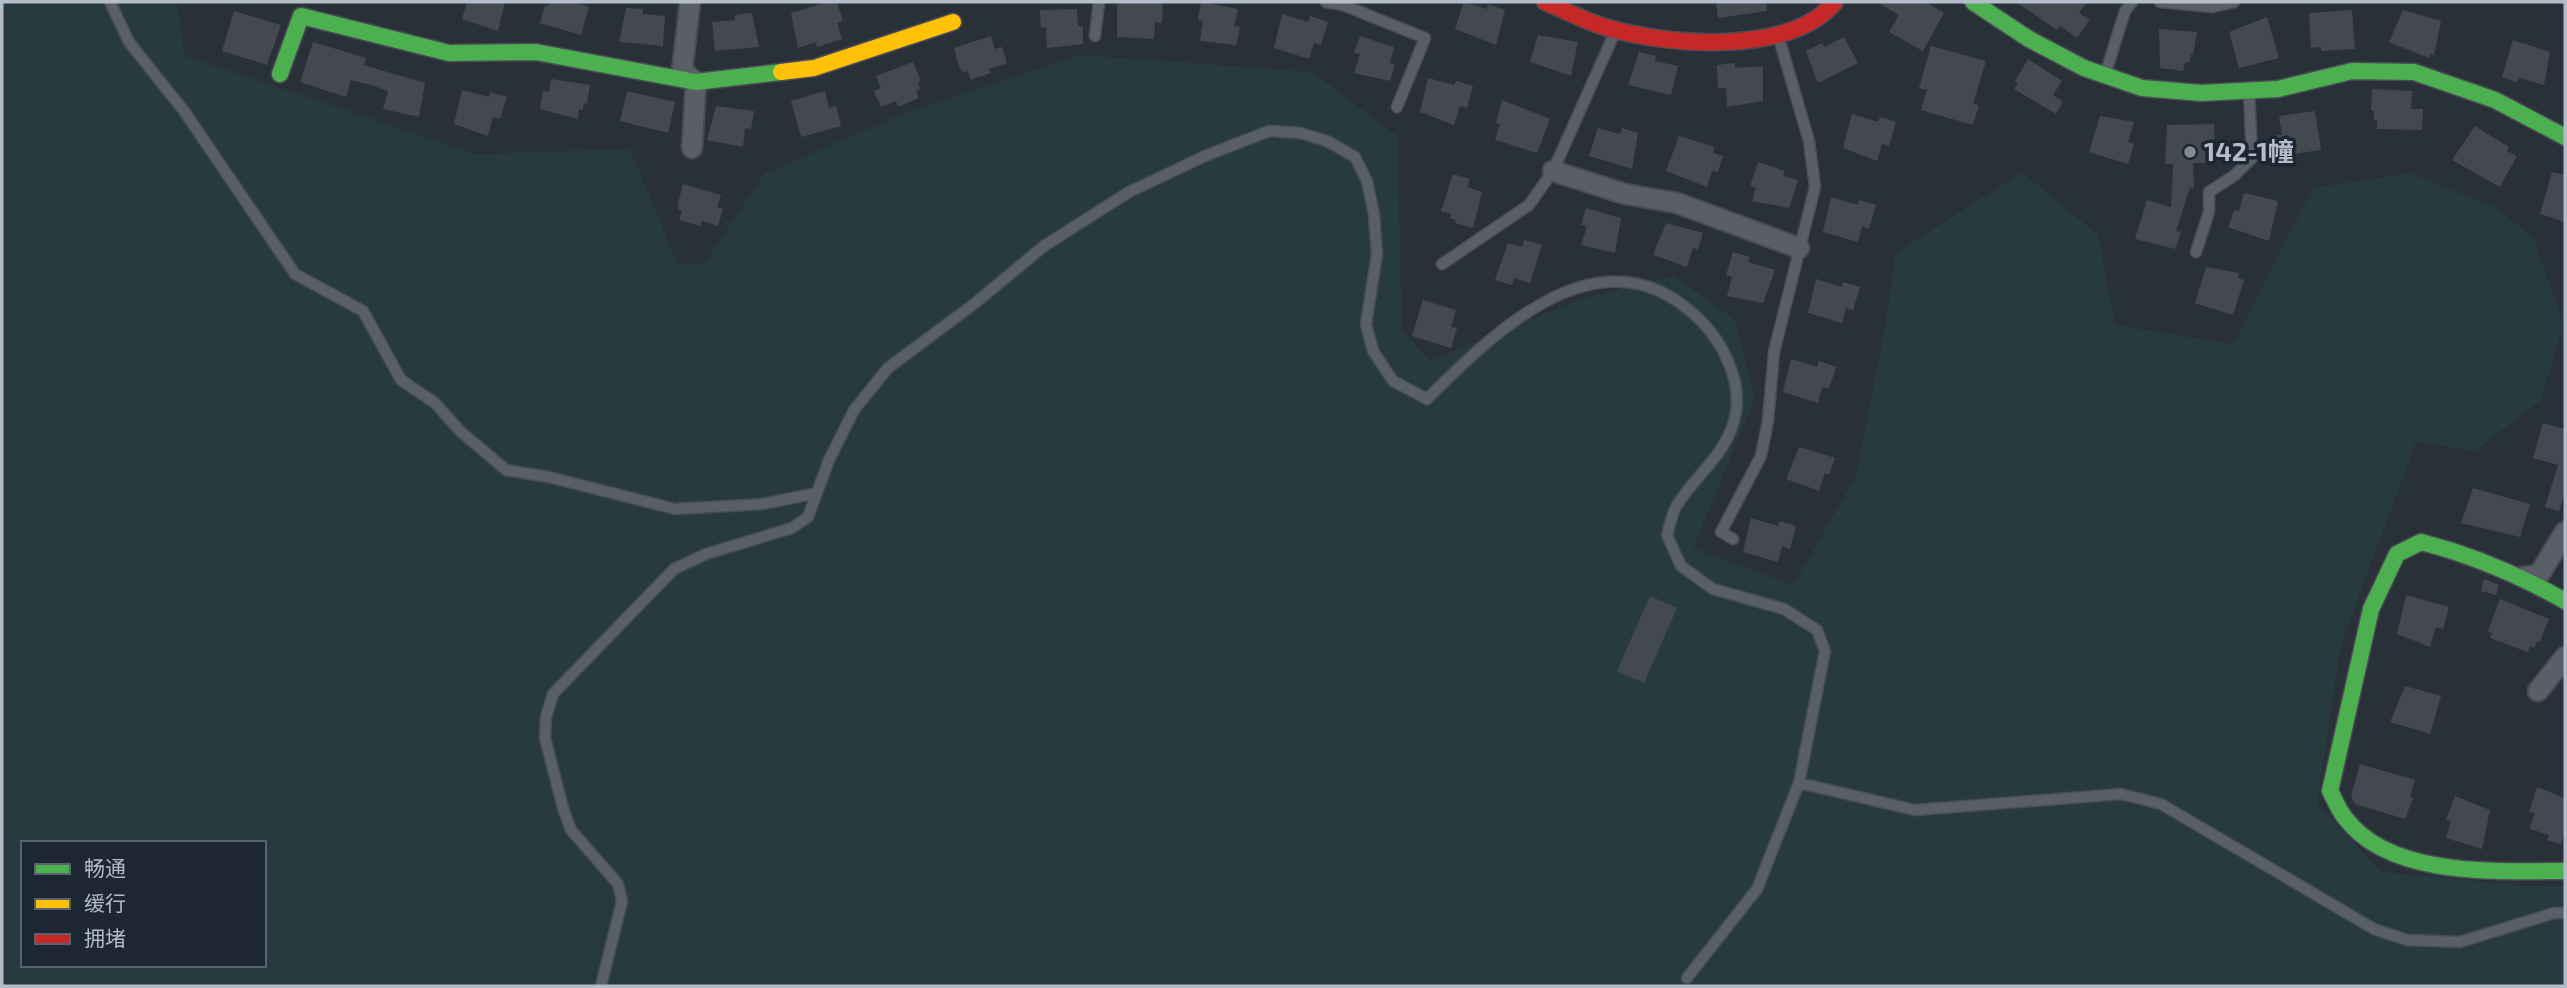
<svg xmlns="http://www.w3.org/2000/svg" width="2567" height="988" font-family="'Exo 2','Noto Sans SC',sans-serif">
<rect width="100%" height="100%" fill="#2a3038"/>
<path fill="#273a3e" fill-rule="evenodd" d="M2 2H177L185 56 477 154 630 149 678 265 704 263 764 174 905 113 1081 55 1312 72 1397 136 1402 330 1430 361 1581 299 1674 276 1734 319 1755 399 1693 548 1793 585 1856 476 1885 328 1896 253 2022 172 2098 235 2115 325 2233 344 2313 188 2409 173 2495 207 2533 237 2564 324 2541 400 2475 451 2416 442 2341 645 2317 804 2382 872 2528 886H2565V986H2ZM23 843H264V965H23Z"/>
<path fill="#444950" d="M467 2H505L498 31 462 19Z
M550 2H572L589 7 581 35 540 23 545 5 548 6Z
M828 2H837L843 21 837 23 842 39 817 47 816 42 798 48 791 13Z
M1117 2H1163L1162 23 1155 22 1154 39 1117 37Z
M1201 2 1238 9 1234 26 1240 27 1236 45 1200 41 1203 21 1198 20Z
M1464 2 1487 9 1488 4 1505 10 1496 45 1455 29Z
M1716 2H1766L1767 11 1718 18Z
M1877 2H1926L1944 13 1923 51 1889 32 1899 15Z
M2016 2H2087L2079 13 2090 20 2077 38 2060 26 2057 30Z
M626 8 643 9V14L665 16 663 46 619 42Z
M1077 9 1078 26H1083V44L1047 48 1046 27 1041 28 1040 10Z
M2352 10 2355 49 2321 51V47L2311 48 2309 13Z
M2403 10 2441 21 2434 55 2431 54 2429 58 2389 42Z
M234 11 281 25 267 65 222 51Z
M752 13 759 47 715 51 712 22 735 20V15Z
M1282 14 1308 22 1310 16 1328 22 1321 45 1314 43 1309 59 1274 48Z
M2267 17 2279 58 2239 68 2229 32Z
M2159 29 2197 32 2193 55 2191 54 2189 63 2185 62 2183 71 2160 68Z
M1538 35 1578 42 1571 76 1530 62Z
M991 36 995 49 1002 47 1007 63 989 69 991 73 970 80 968 71 964 73 959 67 954 48Z
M1360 36 1394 47 1390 63 1395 64 1390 81 1354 73 1360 54 1354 53Z
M1844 37 1858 63 1818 83 1806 51 1822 43 1824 47Z
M2513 40 2550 52 2544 85 2520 78 2516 82 2502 77Z
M313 42 366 58 364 65 425 83 419 117 383 109 388 91 371 85 351 80 346 97 300 82Z
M1931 46 1986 61 1973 104 1979 105 1973 125 1921 110 1927 90 1919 88Z
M1639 52 1656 56 1655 61 1678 66 1671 95 1628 85Z
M2028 59 2062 81 2053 95 2063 102 2056 114 2014 89 2018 83 2015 81Z
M913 62 921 81 918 82 920 89 916 91 919 98 898 107 896 101 881 107 874 91 881 88 876 76Z
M1735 63V68L1763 66V101L1727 107 1726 88H1718L1717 65Z
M1428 78 1454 85 1456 81 1473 86 1467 108 1460 106 1454 125 1420 112Z
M551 79 590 85 587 104 584 103 583 110H579L578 119 540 109 543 91 549 92Z
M2372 89 2412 91 2411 109H2423L2422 130 2377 129V120H2374V111H2371Z
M462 90 489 97 490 92 507 97 500 119 493 117 488 136 454 124Z
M627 91 675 102 668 133 620 121Z
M825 91 829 108 836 106 841 126 801 137 791 101Z
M1502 100 1550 119 1537 153 1495 140 1500 124 1496 123Z
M716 106 754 111 751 129 745 128 743 147 707 140Z
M2315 111 2321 150 2279 156 2276 135H2282L2279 116Z
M1852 114 1878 122 1880 117 1896 122 1889 146 1882 144 1877 161 1843 148Z
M2100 116 2134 122 2128 142 2134 144 2128 164 2089 152Z
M2214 124 2215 163H2193L2194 188 2190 187 2176 231 2181 232 2175 249 2135 239 2147 200 2171 207 2173 164H2165L2167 125Z
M2475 126 2509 147 2507 151 2517 156 2500 187 2452 160Z
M1598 128 1620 134 1622 128 1638 133 1632 169 1589 156Z
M1679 136 1715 147 1713 153 1723 156 1718 172 1712 171 1707 187 1666 171Z
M1758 162 1785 171 1783 176 1798 180 1789 208 1752 201 1756 188 1750 186Z
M2552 172 2565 175V222L2540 214Z
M1453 174 1470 179 1467 187 1482 192 1473 228 1455 223 1456 220 1450 218 1451 214 1441 211Z
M683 184 721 195 717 207 723 209 718 226 702 221 700 226 679 220 682 211 678 210V203Z
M2244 193 2278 201 2269 241 2228 227 2234 210 2239 211Z
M1831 197 1858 205 1859 200 1876 205 1869 229 1862 226 1858 242 1823 232Z
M1586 208 1621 218 1615 253 1581 245 1587 226 1581 225Z
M1666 223 1703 233 1698 250 1693 248 1687 267 1653 255Z
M1524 240 1542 245 1530 283 1514 278 1512 285 1495 280 1508 243 1522 247Z
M1733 252 1750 257 1748 262 1775 270 1763 303 1727 296 1732 277 1726 275Z
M2206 267 2239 273 2238 278 2244 280 2233 315 2195 303Z
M1816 279 1842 287 1843 282 1860 287 1853 310 1846 308 1842 323 1808 313Z
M1423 300 1456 310 1451 327 1457 328 1451 348 1412 336Z
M1791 359 1817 367 1819 361 1836 367 1829 389 1822 387 1818 403 1783 392Z
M2543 423 2565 429V491L2559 511 2545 507 2558 465 2533 458Z
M1799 447 1835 458 1829 475 1825 473 1819 491 1786 479Z
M2473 488 2530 504 2520 537 2461 523Z
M1751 518 1778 526 1780 521 1796 526 1790 549 1782 546 1778 562 1743 552Z
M2484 579 2499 585 2496 595 2481 591Z
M2406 595 2449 607 2443 629 2436 627 2430 647 2397 634Z
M1650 596 1677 608 1644 683 1617 671Z
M2500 599 2549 619 2540 642 2537 641 2534 648 2530 646 2528 652 2490 638 2492 633 2488 631Z
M2405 686 2441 696 2430 734 2390 722Z
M2360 764 2415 780 2410 797 2413 798 2405 819 2355 804 2351 796Z
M2537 787 2565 798V831L2561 844 2547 840 2549 835 2530 829 2534 813 2529 812Z
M2455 796 2490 810 2482 849 2446 838 2451 821 2446 820Z"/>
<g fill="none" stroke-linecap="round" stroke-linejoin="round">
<defs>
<path id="lane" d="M110 2 129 42 184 111 295 274 363 311 401 380 435 403 460 431 506 470 549 477 675 509 763 504 817 493
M1326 2 1343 5 1425 38 1397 107
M2160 2 2212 7 2234 2
M1095 36 1099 2
M2105 75 2125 11 2132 2
M2196 252 2209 212V192L2235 175 2252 158 2249 91
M1442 264 1529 205 1553 171 1616 30
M1733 539 1721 532 1761 456 1768 421 1774 352 1815 187 1809 141 1778 35
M1799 783 1915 810 2121 794 2161 804 2374 929 2407 940 2460 942 2554 913H2565
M601 986 622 901 618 884 571 830 563 808 545 738 546 717 553 694 674 569 706 554 792 528 808 517 829 460 854 410 888 368 974 304 1044 246 1129 192 1205 156 1269 131 1300 133 1327 141 1355 157 1367 181 1374 215 1377 254 1366 324 1373 351 1393 381 1427 399C1498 328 1605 224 1701 321 1723 343 1741 380 1736 412 1729 453 1698 472 1677 505 1672 513 1670 525 1667 535L1681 566 1713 589 1784 609 1817 630 1825 651 1799 783 1757 889 1687 978"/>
<path id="street" d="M690 2 682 71 696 82 692 148
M1553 171 1625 194 1677 203 1799 248
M2524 577 2539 575 2565 532
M2538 691 2565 657"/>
<path id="fast" d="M1973 2 2029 39 2084 68 2142 88 2201 93 2278 89 2352 71 2414 72 2495 100 2565 137
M280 74 301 16 449 53 536 52 696 82 781 72
M2565 601C2519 575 2472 555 2421 542L2397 554 2371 609 2330 791C2335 800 2339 811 2346 819 2391 878 2499 871 2565 871"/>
<path id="slow" d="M781 72 814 68 953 22"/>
<path id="jam" d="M1545 2C1565 10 1584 21 1605 27 1667 46 1789 56 1835 2"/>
</defs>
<use href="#lane" stroke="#484c53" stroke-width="13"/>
<use href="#street" stroke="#484c53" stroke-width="23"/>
<use href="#fast" stroke="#484c53" stroke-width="19"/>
<use href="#slow" stroke="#484c53" stroke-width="19"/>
<use href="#jam" stroke="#484c53" stroke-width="19"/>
<use href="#lane" stroke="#5a5e66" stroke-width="10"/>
<use href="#street" stroke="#5a5e66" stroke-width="19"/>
<use href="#fast" stroke="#4caf50" stroke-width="16"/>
<use href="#slow" stroke="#ffc107" stroke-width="16"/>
<use href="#jam" stroke="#c62828" stroke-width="16"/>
</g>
<circle fill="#848b96" stroke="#1d2633" stroke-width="2.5" cx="2190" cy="152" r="7"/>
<g text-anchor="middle" stroke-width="7" stroke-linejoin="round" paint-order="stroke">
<g font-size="26" font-weight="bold" fill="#b4bcc9" stroke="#1d2633" text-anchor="start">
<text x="2204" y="161">142-1幢</text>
</g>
</g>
<rect width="2567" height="988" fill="none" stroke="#b4bcc9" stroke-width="7"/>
<rect x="21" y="841" width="245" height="126" fill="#1d2633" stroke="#59626f" stroke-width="2"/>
<rect x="35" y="864" width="35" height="10" fill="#4caf50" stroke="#59626f" stroke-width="2"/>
<text x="84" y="876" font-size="21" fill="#b4bcc9">畅通</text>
<rect x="35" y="899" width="35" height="10" fill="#ffc107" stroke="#59626f" stroke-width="2"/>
<text x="84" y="911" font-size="21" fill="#b4bcc9">缓行</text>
<rect x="35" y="934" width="35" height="10" fill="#c62828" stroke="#59626f" stroke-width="2"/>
<text x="84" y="946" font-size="21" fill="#b4bcc9">拥堵</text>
</svg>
